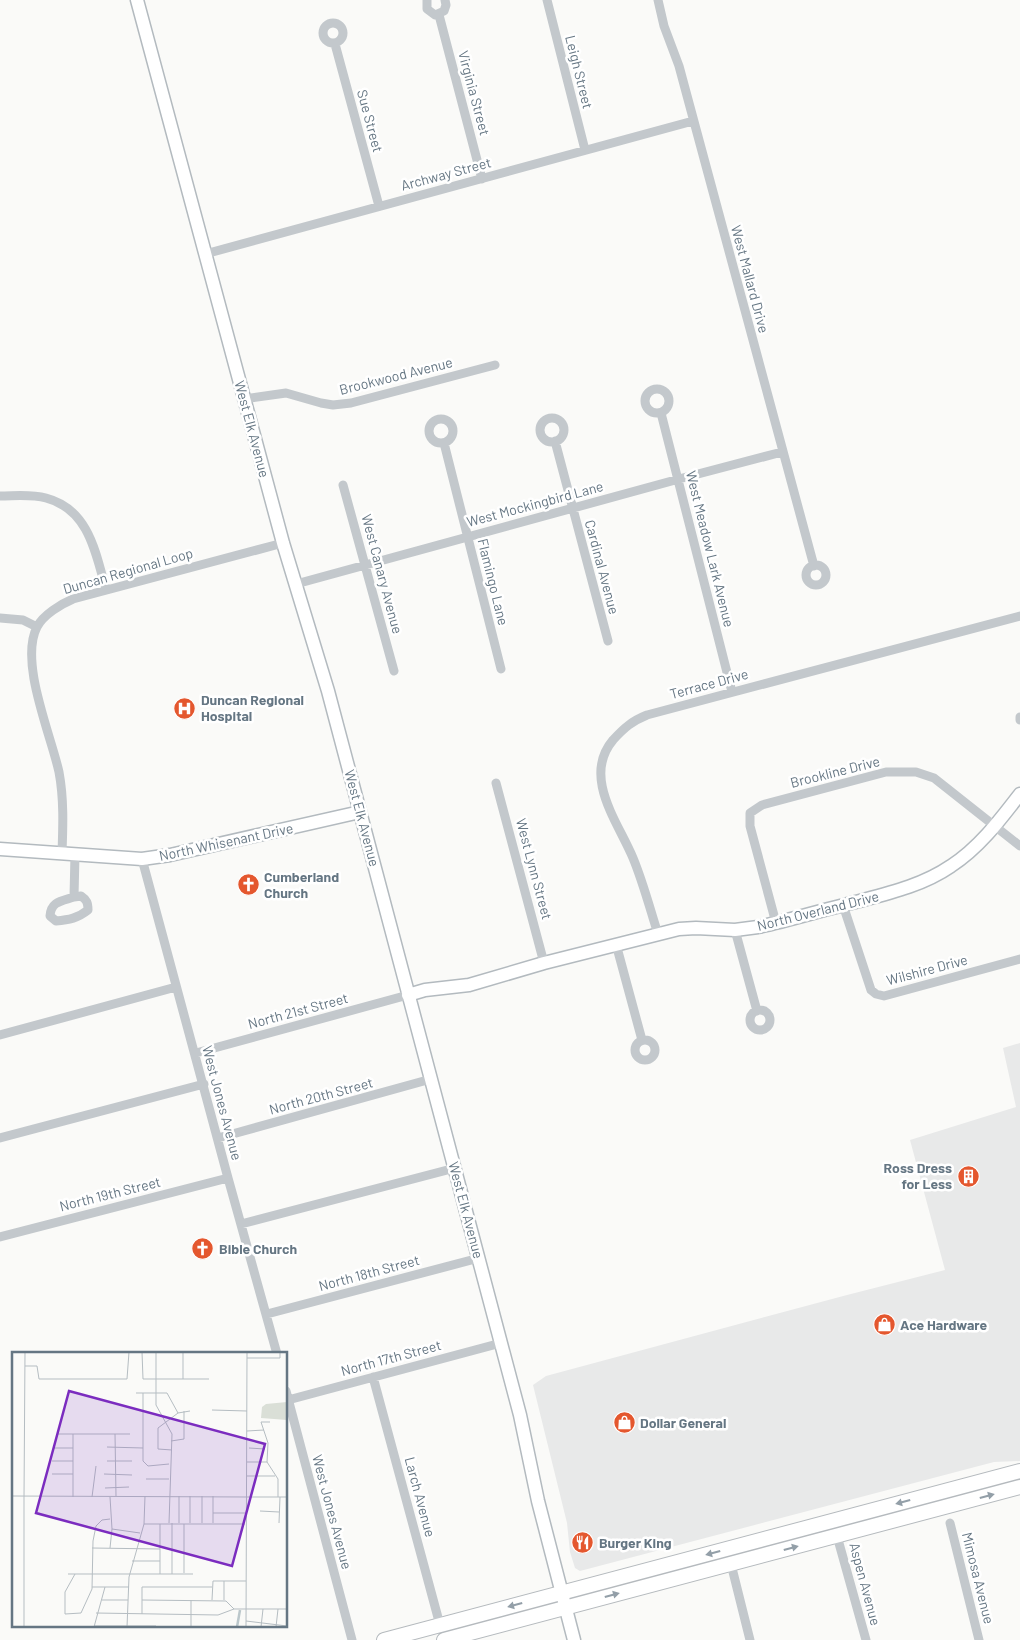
<svg xmlns="http://www.w3.org/2000/svg" width="1020" height="1640" font-family="Barlow,sans-serif">
<rect width="100%" height="100%" fill="#fafaf8"/>
<path fill="#e8e9e9" d="M1020 1043V1461L994 1462 580 1571 575 1568 570 1552 567 1523 533 1385 546 1376 847 1295 945 1270 910 1140 1016 1107 1003 1048Z"/>
<g fill="none" stroke-linecap="round" stroke-linejoin="round">
<defs>
<path id="secondary" d="M137 0 283 543 328 691 520 1415 538 1501 574 1640
M0 849 142 859 170 855 360 812
M408 995 425 990 469 985 544 963 679 929 696 928 735 930 758 927C787 921 815 912 844 905 880 895 919 888 951 866 979 848 1000 820 1020 794"/>
<path id="primary" d="M384 1640 1020 1471
M444 1640 1020 1487"/>
</defs>
<use href="#secondary" stroke="#b3babf" stroke-width="15"/>
<use href="#primary" stroke="#b5babe" stroke-width="16"/>
<path stroke="#c3c8cc" stroke-width="9" d="M427 0V9L435 15 444 11 446 5 445 0
M547 0 585 150
M658 0 664 26 679 66 814 566
M439 15 482 179
M323 33a10 10 0 1 1 20 0a10 10 0 1 1-20 0Z
M335 44 379 206
M205 254 693 121
M645 401a12 12 0 1 1 24 0a12 12 0 1 1-24 0Z
M244 399 286 393 321 403 333 405 351 403 495 365
M661 413 732 692
M540 430a12 12 0 1 1 24 0a12 12 0 1 1-24 0Z
M429 431a12 12 0 1 1 24 0a12 12 0 1 1-24 0Z
M555 441 608 641
M444 443 501 669
M343 485 394 671
M0 496C15 496 31 494 46 498 89 509 96 554 106 590
M806 575a10 10 0 1 1 20 0a10 10 0 1 1-20 0Z
M296 584 679 479 782 452
M0 618 23 620 37 627
M1020 717V720
M496 783 544 963
M62 853C63 826 64 799 59 772 51 735 19 662 37 627 43 615 61 604 73 599L283 543
M142 859 228 1178 277 1354
M74 897 81 896C87 900 88 903 88 910 78 918 69 920 56 921L50 916C51 901 62 901 74 897L75 854
M843 905 871 990 876 994 884 996 1020 959
M776 923 750 826V813L762 805 886 772H916L934 778 1020 846
M735 930 757 1011
M658 934C650 909 643 882 633 858 618 822 582 777 613 740 624 728 632 721 647 715L1020 616
M616 944 642 1040
M750 1020a10 10 0 1 1 20 0a10 10 0 1 1-20 0Z
M0 1035 176 987
M635 1050a10 10 0 1 1 20 0a10 10 0 1 1-20 0Z
M196 1053 408 995
M0 1138 204 1084
M218 1138 431 1079
M241 1224 455 1168
M0 1237 228 1178
M267 1314 479 1258
M373 1377 440 1625
M286 1391 352 1640
M288 1400 501 1343
M950 1523 979 1640
M837 1536 866 1640
M731 1564 750 1640"/>
<use href="#secondary" stroke="#fff" stroke-width="12"/>
<use href="#primary" stroke="#fff" stroke-width="14"/>
</g>
<defs><path id="oneway-solid" d="M-6-.8H1V-3.2L6.5 0L1 3.2V.8H-6Z" transform="scale(1.25)"/></defs>
<g fill="#939fa8">
<use href="#oneway-solid" transform="translate(987 1496) rotate(-15)"/>
<use href="#oneway-solid" transform="translate(903 1502) rotate(165)"/>
<use href="#oneway-solid" transform="translate(791 1548) rotate(-15)"/>
<use href="#oneway-solid" transform="translate(713 1553) rotate(165)"/>
<use href="#oneway-solid" transform="translate(612 1595) rotate(-15)"/>
<use href="#oneway-solid" transform="translate(515 1605) rotate(165)"/>
</g>
<defs>
<symbol id="hospital-disc" viewBox="-11 -11 22 22"><circle r="9.5" fill="#e4572e" stroke="#fff"/><path d="M-5-5h3v3.5h4V-5h3V5h-3V1.5h-4V5h-3Z" fill="#fff"/></symbol>
<symbol id="church-disc" viewBox="-11 -11 22 22"><circle r="9.5" fill="#e4572e" stroke="#fff"/><path d="M-1.2-6h2.4v3.5h3.3v2.4h-3.3V6h-2.4V-.1h-3.3v-2.4h3.3Z" fill="#fff"/></symbol>
<symbol id="building-disc" viewBox="-11 -11 22 22"><circle r="9.5" fill="#e4572e" stroke="#fff"/><path d="M-4-6H4V6H1V3H-1V6H-4ZM-2.5-4.3h1.7v1.8h-1.7ZM.8-4.3h1.7v1.8H.8ZM-2.5-1h1.7V.8h-1.7ZM.8-1h1.7V.8H.8Z" fill="#fff"/></symbol>
<symbol id="shop-disc" viewBox="-11 -11 22 22"><circle r="9.5" fill="#e4572e" stroke="#fff"/><path d="M-5-2.5h2.3a2.7 3.5 0 0 1 5.4 0H5L5.5 6h-11ZM-1.5-2.5h3a1.5 2.3 0 0 0-3 0Z" fill="#fff"/></symbol>
<symbol id="restaurant-disc" viewBox="-11 -11 22 22"><circle r="9.5" fill="#e4572e" stroke="#fff"/><path d="M-5-6h1v4h1v-4h1v4h1v-4h1v5L-1.5 .5V6h-2V.5L-5-1ZM5-6V6H3V1.5H1.5Q1.5-4 5-6Z" fill="#fff"/></symbol>
</defs>
<g fill-rule="evenodd">
<use href="#hospital-disc" x="172" y="696" width="25" height="25"/>
<use href="#church-disc" x="236" y="872" width="25" height="25"/>
<use href="#building-disc" x="956" y="1164" width="25" height="25"/>
<use href="#church-disc" x="190" y="1236" width="25" height="25"/>
<use href="#shop-disc" x="872" y="1312" width="25" height="25"/>
<use href="#shop-disc" x="612" y="1410" width="25" height="25"/>
<use href="#restaurant-disc" x="570" y="1530" width="25" height="25"/>
</g>
<g text-anchor="middle" stroke-width="5" stroke-linejoin="round" paint-order="stroke">
<g font-size="14" fill="#657683" stroke="#fff">
<text transform="translate(579 72) rotate(76)" y="5">Leigh Street</text>
<text transform="translate(474 93) rotate(75)" y="5">Virginia Street</text>
<text transform="translate(370 121) rotate(75)" y="5">Sue Street</text>
<text transform="translate(446 174) rotate(-15)" y="5">Archway Street</text>
<text transform="translate(750 279) rotate(75)" y="5">West Mallard Drive</text>
<text transform="translate(396 376) rotate(-14)" y="5">Brookwood Avenue</text>
<text transform="translate(252 429) rotate(75)" y="5">West Elk Avenue</text>
<text transform="translate(535 504) rotate(-15)" y="5">West Mockingbird Lane</text>
<text transform="translate(710 549) rotate(76)" y="5">West Meadow Lark Avenue</text>
<text transform="translate(602 567) rotate(75)" y="5">Cardinal Avenue</text>
<text transform="translate(128 571) rotate(-16)" y="5">Duncan Regional Loop</text>
<text transform="translate(382 574) rotate(75)" y="5">West Canary Avenue</text>
<text transform="translate(493 582) rotate(76)" y="5">Flamingo Lane</text>
<text transform="translate(709 684) rotate(-15)" y="5">Terrace Drive</text>
<text transform="translate(835 772) rotate(-14)" y="5">Brookline Drive</text>
<text transform="translate(362 818) rotate(75)" y="5">West Elk Avenue</text>
<text transform="translate(226 842) rotate(-12)" y="5">North Whisenant Drive</text>
<text transform="translate(534 869) rotate(75)" y="5">West Lynn Street</text>
<text transform="translate(818 911) rotate(-14)" y="5">North Overland Drive</text>
<text transform="translate(927 970) rotate(-15)" y="5">Wilshire Drive</text>
<text transform="translate(298 1011) rotate(-15)" y="5">North 21st Street</text>
<text transform="translate(321 1096) rotate(-15)" y="5">North 20th Street</text>
<text transform="translate(222 1103) rotate(75)" y="5">West Jones Avenue</text>
<text transform="translate(110 1194) rotate(-14)" y="5">North 19th Street</text>
<text transform="translate(466 1210) rotate(75)" y="5">West Elk Avenue</text>
<text transform="translate(369 1273) rotate(-15)" y="5">North 18th Street</text>
<text transform="translate(391 1358) rotate(-15)" y="5">North 17th Street</text>
<text transform="translate(420 1497) rotate(75)" y="5">Larch Avenue</text>
<text transform="translate(332 1512) rotate(75)" y="5">West Jones Avenue</text>
<text transform="translate(978 1578) rotate(76)" y="5">Mimosa Avenue</text>
<text transform="translate(865 1584) rotate(75)" y="5">Aspen Avenue</text>
</g>
<g font-size="14" font-weight="bold" fill="#657683" stroke="#fff" text-anchor="start">
<text x="201" y="705">Duncan Regional<tspan x="201" dy="16">Hospital</tspan></text>
<text x="264" y="882">Cumberland<tspan x="264" dy="16">Church</tspan></text>
<text x="952" y="1173" text-anchor="end">Ross Dress<tspan x="952" dy="16">for Less</tspan></text>
<text x="219" y="1254">Bible Church</text>
<text x="900" y="1330">Ace Hardware</text>
<text x="640" y="1428">Dollar General</text>
<text x="599" y="1548">Burger King</text>
</g>
</g>
<g transform="translate(12 1352)">
<rect width="275" height="275" fill="#fafaf8"/>
<path d="M275 50V68L249 66 250 55 254 52Z" fill="#dadfd7"/>
<path fill="none" stroke="#bbc7cb" stroke-width="2.5" d="M225 275 228 258"/>
<path fill="none" stroke="#b5bdc2" stroke-width="1" d="M130 0 131 27H197M144 0V53L160 82 157 171M235 6H268V0M13 14H25L27 27H115L117 0M171 27V0M124 41H155L166 61M131 41V109L136 114 157 112M200 58 235 59M258 70H249L256 91 255 110 266 127V145M235 79 252 78M45 82H118M61 82V145M103 82 104 144M159 89 172 87V59M95 95 131 96M41 96H61M237 96 253 97M160 98 146 97V76L166 61 178 59M40 109H61M95 109H120M235 110H255M40 122H61M92 122 120 123M235 124H263M134 127H157M93 136 117 135M0 144 235 145M167 144V171M12 145 13 0M12 145V275M80 145 84 114M98 145 100 177 128 181M235 145H275M248 159 267 160M201 161H233M178 171V144M190 171V144M201 171V144M267 171 268 145M132 172H233M148 172V222M80 196 148 197M98 196 100 177M120 209H148M172 221V172M56 222H181M63 222 53 240V262L69 261 80 237 81 189 84 174 90 168 98 167M160 222V171M212 229V248M80 235H117M90 248H116M130 248 214 249 222 257M179 248V275M200 248 201 229H234M84 261 206 263 222 257H275M130 262V235H200M234 269 275 274M82 274H144M82 275 93 235M115 275 117 225 132 172 133 144M234 275 235 0M249 275 251 257M264 275 266 257"/>
<path fill="#7b2cbf" fill-opacity="0.15" stroke="#7b2cbf" stroke-width="2.5" d="M57 39 253 92 220 214 24 161Z"/>
<rect width="275" height="275" fill="none" stroke="#657683" stroke-width="2.5"/>
</g>
</svg>
